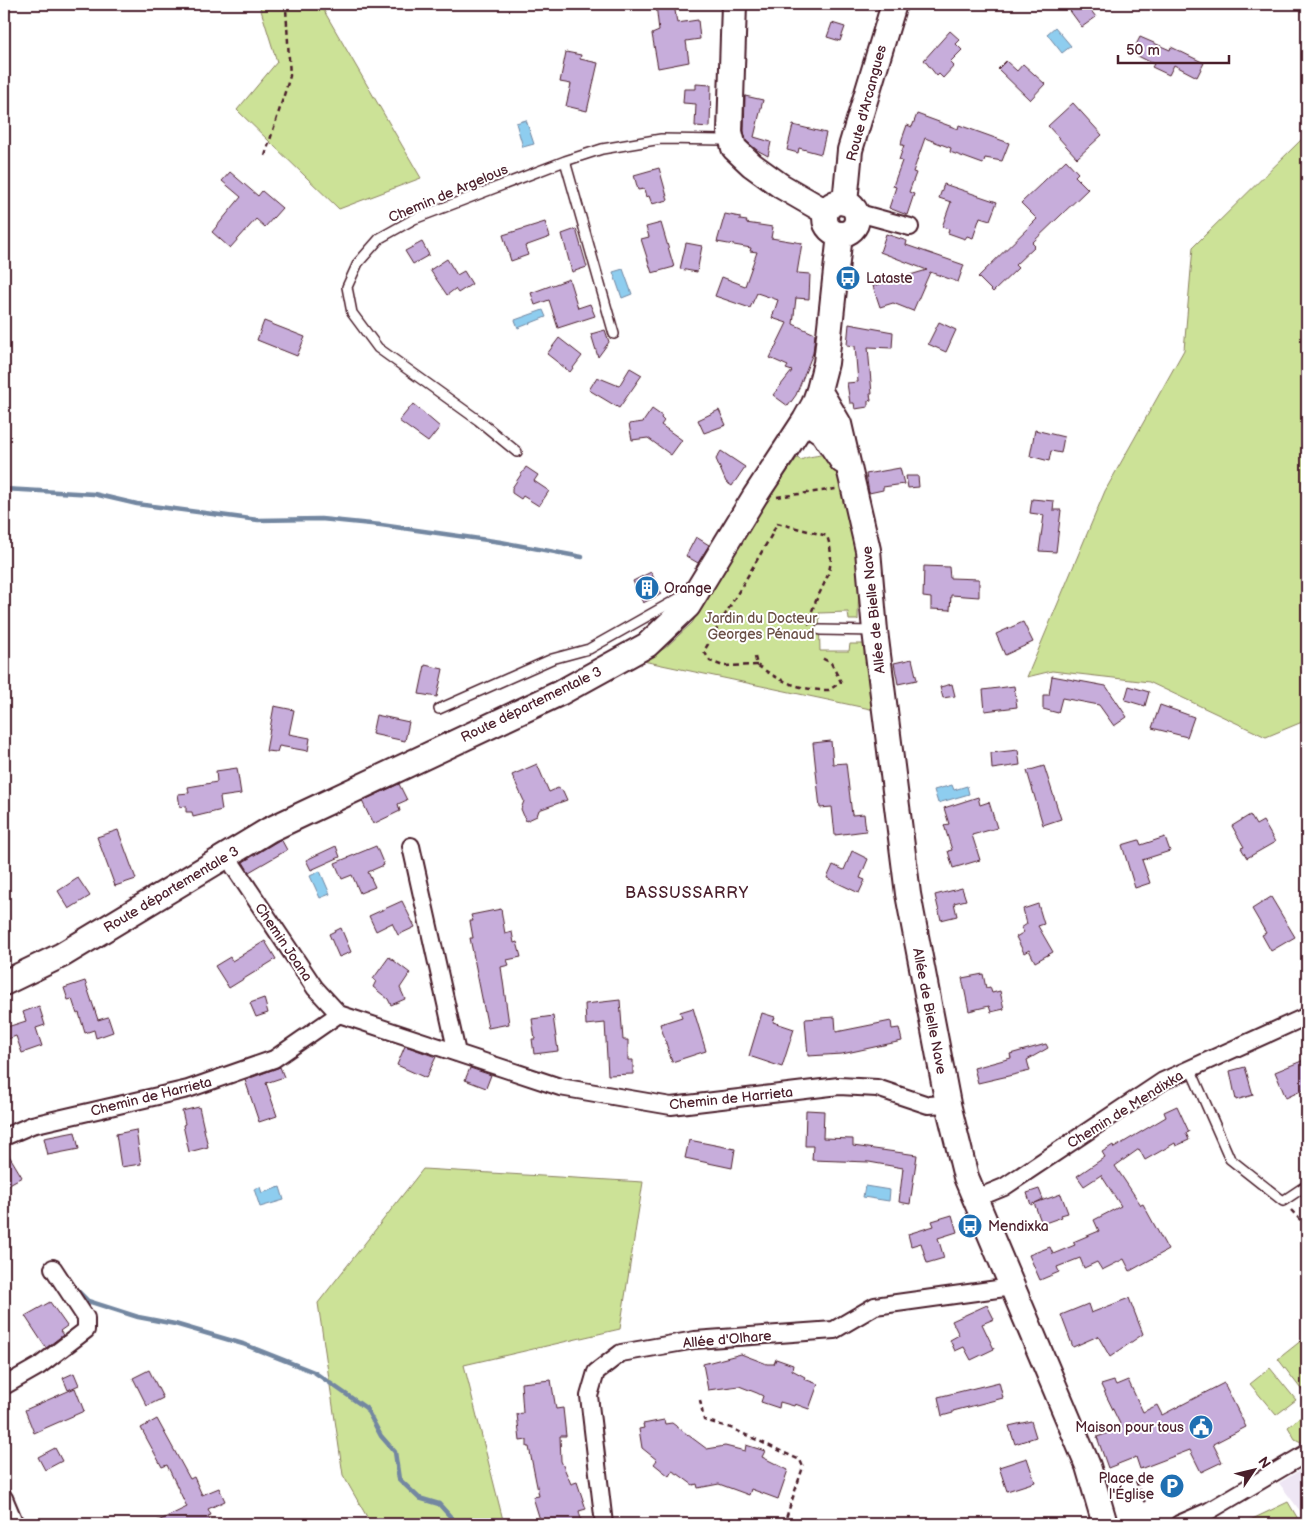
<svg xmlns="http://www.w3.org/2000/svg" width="1311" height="1528" font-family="'Balsamiq Sans',sans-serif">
<rect width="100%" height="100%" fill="#fff"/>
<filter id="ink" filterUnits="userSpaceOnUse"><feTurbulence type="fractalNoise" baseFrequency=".02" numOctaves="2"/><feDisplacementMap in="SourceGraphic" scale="10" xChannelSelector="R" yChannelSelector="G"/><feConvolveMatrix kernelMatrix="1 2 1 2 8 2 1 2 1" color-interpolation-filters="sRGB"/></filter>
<g filter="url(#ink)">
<path fill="#eee6f4" d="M1307 1466V1520L1279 1483Z"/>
<path fill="#cce297" stroke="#8b8061" d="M259 4H320L421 178 339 209 237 110 277 62Z
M1307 134V720L1266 737 1149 682 1052 671 1027 677 1105 491 1184 350 1193 247Z
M825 453 843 479 859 570 858 620H849L848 612 819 613 820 651H849L850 644H867L875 710 643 661 665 648 692 623 768 499 797 458 801 460C810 455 818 457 825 453Z
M423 1169 643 1182 620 1329 464 1365 504 1524H371L343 1475 318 1303Z
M1307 1336V1397L1278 1359Z
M1270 1368 1296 1400 1276 1415 1250 1384Z
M1307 1412V1445L1295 1439 1288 1427Z
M1288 1502 1301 1524H1242Z"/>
<path fill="#8ecdef" stroke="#7387a1" d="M1055 27 1071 46 1062 53 1047 34Z
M526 120 534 144 523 147 516 123Z
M623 269 632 294 622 298 613 272Z
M543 310 546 317 518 328 515 320Z
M952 785 954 790 967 786 969 794 938 803 934 790Z
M320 871 330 894 320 898 310 876Z
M865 1186 890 1190 889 1201 863 1197Z
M260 1187 262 1193 280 1187 284 1200 260 1207 254 1189Z"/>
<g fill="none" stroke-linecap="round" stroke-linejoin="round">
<path stroke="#7387a1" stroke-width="4.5" d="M4 489 94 494 137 504 258 520 321 519 381 525 501 542 582 557
M75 1288 88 1301 138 1317 175 1324 243 1344 314 1372 366 1408 381 1436 395 1452 399 1479 419 1498 439 1504 457 1524"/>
</g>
<path fill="#c7addb" stroke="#4a1f2b" d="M656 4H674L677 23 698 20 700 39 686 41 689 62 658 68 652 34 659 31Z
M1065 4H1086L1096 17 1082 27Z
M832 23 845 27 840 41 827 37Z
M950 31 960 40 956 44 962 50 950 62 954 66 943 78 939 74 937 76 924 60Z
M1140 37 1170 50 1171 47 1204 63 1197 77 1174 65 1169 75 1152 67 1154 64 1132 53Z
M566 52 581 55 580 59 598 63 587 111 566 106 571 84 560 82Z
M1006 61 1017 71 1023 64 1045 84 1030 100 998 69Z
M696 84 711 85 710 127 695 126 696 104 683 103 684 89H696Z
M745 96 763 100 754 137 771 142 768 156 757 150 746 141 744 131Z
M1073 103 1102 135 1077 158 1048 126Z
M917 114 958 129 959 125 1009 143 1002 161 985 158 983 164 950 152 951 148 925 138 913 172 916 173 909 192 914 194 907 215 889 208 896 187 893 186 902 161 899 160 904 145H901L902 139 907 125 912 127Z
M793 125 826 133 821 154 799 148 798 153 787 150Z
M1066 160 1078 173 1075 176 1088 189 1032 243 1035 246 1015 265 1018 268 993 292 978 277 1037 219 1021 203Z
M659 168 668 200 652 204 649 196 646 197 644 189 638 190 634 175Z
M230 172 258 196 262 191 282 208 265 227 256 219 230 248 212 232 241 197 222 181Z
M944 184 997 202 990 220 980 217 973 238 967 236 965 239 948 233 949 229 942 227 951 202 939 198Z
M725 214 740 217V220L747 221 746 223 773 227 771 238 802 243 797 273 810 274 809 299 796 298 793 324 815 334 813 353 796 395 788 406 773 395 792 371 786 369 788 366 770 358 787 323 772 318 778 300 757 293 750 308 715 296 722 277 745 286 757 252 750 251 751 248 717 242Z
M545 222 550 237 525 246 528 255 511 261 503 235Z
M661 223 674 267 652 273 641 239 649 237 646 227Z
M576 229 587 267 572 272 562 234Z
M886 234 907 241 906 245 964 265 958 282 930 272 913 311 893 303 880 307 873 286 927 270 880 252Z
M422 242 429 255 413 264 405 251Z
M686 243 702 246 697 272 680 269Z
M447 259 457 275 464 271 472 284 458 293 455 289 447 295 430 270Z
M569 279 578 308 590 304 595 316 558 328 549 300 535 305 531 293Z
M264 321 305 337 297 356 257 340Z
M939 322 956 330 946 352 928 344Z
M849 324 893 332 892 348 868 347 872 394H870L871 400 868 401V407L855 409 854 403H850L847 383 858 382 855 346 847 345Z
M605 330 609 342 598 357 591 334Z
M559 338 582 356 570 372 547 354Z
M630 368 642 375 619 408 589 390 597 377 619 386Z
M413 404 440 427 428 442 399 421Z
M652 409 662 416 661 418 664 421 661 425 682 440 671 455 648 438 632 440 629 424 643 422Z
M719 410 726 425 704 433 698 420Z
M1035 430 1064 437 1061 453 1051 451 1049 461 1030 456Z
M721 451 745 467 732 486 726 482 716 459Z
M526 467 538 475 534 481 549 491 539 506 523 496 521 499 512 493V488Z
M900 468 904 484 883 487V490L869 493 866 474Z
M906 476H918L919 487 908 488Z
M1032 499 1054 501 1053 510H1061L1056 552 1039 551 1044 515 1030 513Z
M696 537 709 545 698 563 686 556Z
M924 566 949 567 950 578 979 579V597L951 595 950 610 931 609V598L923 597Z
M651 572 661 594 643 603 633 581Z
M1023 622 1033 642 1005 655 996 634Z
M912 659 917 680 898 684 894 663Z
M425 665 443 669 437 697 419 694Z
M1052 676 1106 686 1127 717 1114 726 1099 705 1062 698 1058 713 1043 709V695H1049Z
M952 684 955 696 943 698 940 687Z
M1014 686 1017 707 985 711 983 690Z
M1129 686 1149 692 1145 706 1125 700Z
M1160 705 1194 717 1187 737 1152 728Z
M274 706 294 710 289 734 310 738 308 751 279 746 277 752 266 751Z
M376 715 409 722 405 741 372 734Z
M831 741 833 764 846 763 852 815 864 814 866 831 835 835 832 807 820 808 813 743Z
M1018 750 1020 765 992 769 991 753Z
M537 764 549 792 558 788 563 791 567 800 539 810 537 816 526 821 521 809 524 801 512 775Z
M1044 766 1061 819 1043 825 1027 771Z
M237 768 241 794 220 797 222 810 193 817 192 812H186V806L180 807 178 794 189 793 188 787 217 782 216 771Z
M399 784 407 800 398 804 400 811 373 824 362 801Z
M978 797 980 805 989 802 997 828 972 835 980 860 953 868 948 851 952 850 944 825 949 824 944 808Z
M1250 815 1256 825 1263 821 1275 842 1247 858 1241 848 1244 847 1232 826Z
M118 830 136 879 115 886 97 837Z
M1165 837 1170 851 1142 860 1150 883 1135 888 1122 845 1139 840 1141 845Z
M281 839 287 850 249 872 243 862Z
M336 846 340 857 311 870 306 860Z
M376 846 384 865 368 872 375 887 360 893 352 875 342 879 335 863Z
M852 851 868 859 860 878 865 880 859 893 827 878 833 865 844 870Z
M78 878 90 896 69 909 58 891Z
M962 888 966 900 954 903 957 916 941 920 935 895Z
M1271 897 1295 937 1271 951 1262 935 1266 933 1252 909Z
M402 901 415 927 398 935 392 923 376 931 369 916Z
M1038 904 1044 924 1038 926 1053 952 1035 962 1029 950 1024 953 1016 937 1024 932 1021 928 1027 924 1023 909Z
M501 909 505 934 512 932 514 943 517 942 521 957 507 960 509 965 501 967 509 1024 488 1028 470 938H473L470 921H473L471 915Z
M341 928 351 952 339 957 329 934Z
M265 941 276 959 229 988 215 966 230 957 232 961Z
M389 957 410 973 400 988 405 999 391 1005 388 999 373 987 376 981 373 979Z
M983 974 986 988 990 987 992 993 1000 991 1004 1009 991 1012 989 1006 969 1011 962 978Z
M85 981 98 1020 108 1017 113 1032 96 1038 94 1030 85 1033 79 1013 77 1014 72 999 68 1000 64 988Z
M264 998 268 1013 256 1017 250 1003Z
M620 1000 623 1040H628V1060H633V1074L608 1075 605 1023 586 1025 585 1004Z
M39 1006 45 1025 36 1028 42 1046 22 1053 16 1036 8 1039 4 1028 26 1021 23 1012Z
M693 1008 706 1051 672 1062 660 1024 682 1017 680 1012Z
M762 1013 775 1017 773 1022 794 1029 782 1067 749 1056Z
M553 1016 558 1051 534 1054 532 1039H535L532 1019Z
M835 1017 836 1032 891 1021 892 1029 899 1028 902 1041 842 1054 808 1056 805 1019Z
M1046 1044 1048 1048 1027 1060 1030 1071 978 1083 974 1068 1011 1058 1010 1054Z
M405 1046 436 1057 426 1078 397 1065Z
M1304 1060 1307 1068V1088L1286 1098 1275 1072Z
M280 1067 284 1077 266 1083 277 1116 259 1122 245 1080Z
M1245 1067 1253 1095 1236 1100 1230 1071Z
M470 1068 491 1075 486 1088 465 1080Z
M1177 1106 1189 1132 1186 1133 1189 1140 1176 1146 1175 1143 1145 1160 1139 1149 1115 1166 1141 1205 1143 1204 1168 1250 1130 1271 1124 1259 1102 1270 1097 1262 1084 1268 1080 1258 1057 1267 1059 1272 1040 1280 1029 1255 1050 1247 1053 1254 1075 1245 1073 1242 1099 1231 1094 1220 1121 1206 1101 1175 1084 1186 1077 1176 1105 1157 1102 1152 1113 1145 1114 1148 1166 1117 1164 1112Z
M199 1107 208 1147 189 1152 183 1125 185 1124 182 1111Z
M806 1110 824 1111 823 1138 853 1139V1146L917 1155 910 1204 899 1202 903 1168 869 1162 812 1160 813 1146H805Z
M136 1130 141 1164 121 1167 116 1134Z
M75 1132 79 1149 48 1155 44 1138Z
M689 1140 735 1149 732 1168 685 1158Z
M4 1147 22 1177 4 1187Z
M1039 1189 1043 1199 1035 1203 1061 1194 1068 1213 1061 1215 1062 1217 1042 1224 1034 1203 1031 1205 1027 1193Z
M952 1215 957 1232 938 1238 944 1258 927 1263 921 1243 911 1246 908 1234 934 1226 932 1221Z
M1129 1298 1143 1334 1110 1357 1098 1336 1073 1347 1061 1315 1088 1304 1091 1313Z
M50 1302 67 1326 60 1331 63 1335 46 1348 25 1316Z
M987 1305 994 1319 982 1324 994 1349 971 1360 964 1347 955 1351 950 1340 959 1335 952 1321Z
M741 1354 767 1364H774L776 1359 793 1365 792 1370 805 1377 804 1379 818 1384 809 1409 795 1404 794 1406 780 1402 779 1408 761 1402 763 1396 757 1393 739 1386 708 1390 703 1364Z
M149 1370 163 1398 147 1406 133 1378Z
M74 1373 79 1385 68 1390 63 1378Z
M551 1380 556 1409 563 1408 566 1436H560L561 1461 571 1484 577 1482 586 1509 579 1511 582 1524H549L548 1521 541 1523 533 1497 539 1496 529 1447H527V1440L520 1441 517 1414 523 1413 521 1383Z
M1128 1380 1143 1412 1157 1405 1162 1415 1224 1383 1246 1427 1213 1444 1222 1462 1201 1472 1190 1450 1140 1469 1136 1457 1108 1468 1097 1437 1122 1428 1101 1385 1114 1381 1116 1385Z
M999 1382 1003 1398 953 1411V1413L942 1416 938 1397Z
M75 1388 84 1411 34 1433 25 1410Z
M157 1419 190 1479 194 1477 202 1495 219 1488 225 1501 208 1509 211 1515 208 1516 212 1524H152L187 1507 167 1465 162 1467 141 1428Z
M664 1420 665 1424 672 1423 707 1449 725 1446 745 1451 746 1445 765 1451 762 1457 788 1470 778 1499 751 1489 749 1495 719 1484 698 1488 697 1484 693 1485 678 1474 672 1471 669 1476 654 1464 657 1460 642 1448 639 1429 644 1428 643 1424Z
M1031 1421 1036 1437 1015 1444 1009 1426Z
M55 1448 62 1461 45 1470 38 1457Z
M1027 1458 1035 1482 1007 1491 999 1467Z"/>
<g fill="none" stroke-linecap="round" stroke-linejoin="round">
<defs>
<path id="lane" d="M565 161 614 334
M517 452 478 420 378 348 352 313 347 287 358 263 380 238 414 219 565 161 602 149 661 139 722 140 730 145
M820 630 875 631
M439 709 552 659 589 649 690 592
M1190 1068 1230 1159 1283 1201 1307 1185"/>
<path id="street" d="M855 212 910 227
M411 846 457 1053
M234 867 315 988 339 1014
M4 1137 32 1125 188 1089 274 1059 339 1014 560 1087 671 1106 839 1086 877 1088 928 1105 948 1104
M975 1199 1004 1187 1163 1081 1307 1016
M4 1386 39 1366 86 1330V1318L53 1268
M4 1498 15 1524
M604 1524 589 1396 596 1372 621 1353 695 1340 834 1330 875 1306 1012 1287
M1179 1524 1209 1511 1307 1453"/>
<path id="secondary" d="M734 4 730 132 734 148 752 165 781 186 826 212
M825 218a16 16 0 1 1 32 0a16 16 0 1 1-32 0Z
M845 203 850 150 894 4
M819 390 839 424 868 550 875 631 908 894 948 1104 966 1177 1088 1466 1105 1524
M805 420 823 433 842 461
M4 983 62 955 269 830 560 693 647 645 688 606 755 496 805 420 814 404 819 390 826 363 840 234"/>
</defs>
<use href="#lane" stroke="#4a1f2b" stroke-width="12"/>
<use href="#street" stroke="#4a1f2b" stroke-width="20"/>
<use href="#secondary" stroke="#4a1f2b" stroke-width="28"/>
<path stroke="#4a1f2b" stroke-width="2.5" stroke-dasharray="5 4" stroke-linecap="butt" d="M265 156 290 76 286 8 283 4
M777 497 836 489
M755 657 757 665C779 681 802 691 829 690L841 682 831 663 820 657
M757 665 723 666 710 661 704 651 771 536 777 523 827 536C841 576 813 590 809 625
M1291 1210 1307 1227
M700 1400 704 1420 731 1428 800 1460 803 1467 784 1524
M1136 1481 1145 1503"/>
<use href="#lane" stroke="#fff" stroke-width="9"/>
<use href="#street" stroke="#fff" stroke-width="16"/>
<use href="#secondary" stroke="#fff" stroke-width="24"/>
</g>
</g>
<defs>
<symbol id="bus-disc" viewBox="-11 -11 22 22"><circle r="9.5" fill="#1f6fb2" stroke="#fff"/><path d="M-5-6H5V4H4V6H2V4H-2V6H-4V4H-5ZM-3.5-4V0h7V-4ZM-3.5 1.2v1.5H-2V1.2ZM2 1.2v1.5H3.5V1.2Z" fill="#fff"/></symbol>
<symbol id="building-disc" viewBox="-11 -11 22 22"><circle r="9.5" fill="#1f6fb2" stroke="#fff"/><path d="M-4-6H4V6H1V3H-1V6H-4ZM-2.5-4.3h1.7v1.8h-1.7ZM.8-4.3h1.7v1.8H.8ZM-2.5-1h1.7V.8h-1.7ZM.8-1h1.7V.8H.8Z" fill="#fff"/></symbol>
<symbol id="civic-disc" viewBox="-11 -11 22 22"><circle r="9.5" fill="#1f6fb2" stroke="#fff"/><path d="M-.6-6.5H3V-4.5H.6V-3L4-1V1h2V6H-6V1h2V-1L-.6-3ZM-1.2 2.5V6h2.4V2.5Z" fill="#fff"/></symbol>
<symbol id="parking-disc" viewBox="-11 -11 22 22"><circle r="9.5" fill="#1f6fb2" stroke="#fff"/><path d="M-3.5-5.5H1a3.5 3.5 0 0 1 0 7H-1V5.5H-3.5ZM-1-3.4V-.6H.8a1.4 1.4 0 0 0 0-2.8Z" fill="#fff"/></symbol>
</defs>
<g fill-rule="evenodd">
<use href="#bus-disc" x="834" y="264" width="28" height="28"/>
<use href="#building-disc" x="633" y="574" width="28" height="28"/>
<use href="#bus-disc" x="956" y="1212" width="28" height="28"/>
<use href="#civic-disc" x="1187" y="1413" width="28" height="28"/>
<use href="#parking-disc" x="1158" y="1472" width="28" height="28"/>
</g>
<g text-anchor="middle" stroke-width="4" stroke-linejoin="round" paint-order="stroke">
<g font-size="14" fill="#4a1f2b" stroke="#fff">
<text transform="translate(866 103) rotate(-75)" y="5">Route d'Arcangues</text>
<text transform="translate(448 193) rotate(-23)" y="5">Chemin de Argelous</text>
<text transform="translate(873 610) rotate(-96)" y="5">Allée de Bielle Nave</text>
<text transform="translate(531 704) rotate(-26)" y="5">Route départementale 3</text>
<text transform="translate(171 889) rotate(-31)" y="5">Route départementale 3</text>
<text transform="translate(284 942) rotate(56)" y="5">Chemin Joana</text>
<text transform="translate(930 1011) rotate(79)" y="5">Allée de Bielle Nave</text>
<text transform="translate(151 1096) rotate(-14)" y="5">Chemin de Harrieta</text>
<text transform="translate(731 1098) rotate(-6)" y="5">Chemin de Harrieta</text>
<text transform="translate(1125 1109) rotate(-32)" y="5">Chemin de Mendixka</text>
<text transform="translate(727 1339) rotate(-5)" y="5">Allée d'Olhare</text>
</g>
<g font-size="14" fill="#4a1f2b" stroke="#fff" text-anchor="start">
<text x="866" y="283">Lataste</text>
<text x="664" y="593">Orange</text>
<text x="988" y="1231">Mendixka</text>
<text x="1184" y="1432" text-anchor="end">Maison pour tous</text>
<text x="1154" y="1483" text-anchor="end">Place de<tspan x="1154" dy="16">l'Église</tspan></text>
</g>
<g font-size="14" fill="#6a5046" stroke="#fff">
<text x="761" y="623">Jardin du Docteur<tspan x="761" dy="16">Georges Pénaud</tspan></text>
</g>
<g font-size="16" letter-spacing="1" fill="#4a1f2b" stroke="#fff">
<text x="687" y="898">BASSUSSARRY</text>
</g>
</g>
<rect width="1311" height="1528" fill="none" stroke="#fff" stroke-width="20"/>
<rect x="10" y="10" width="1291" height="1508" fill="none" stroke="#4a1f2b" stroke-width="2" filter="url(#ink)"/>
<g transform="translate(1254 1470) rotate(55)" stroke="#ffffff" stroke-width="4" paint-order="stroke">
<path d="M0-4L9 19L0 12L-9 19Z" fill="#4a1f2b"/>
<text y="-8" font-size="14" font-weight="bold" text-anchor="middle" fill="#4a1f2b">N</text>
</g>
<path d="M1118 55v8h111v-8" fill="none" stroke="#4a1f2b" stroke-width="2.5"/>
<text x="1126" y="55" font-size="15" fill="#4a1f2b" stroke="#ffffff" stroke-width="4" paint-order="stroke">50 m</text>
</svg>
